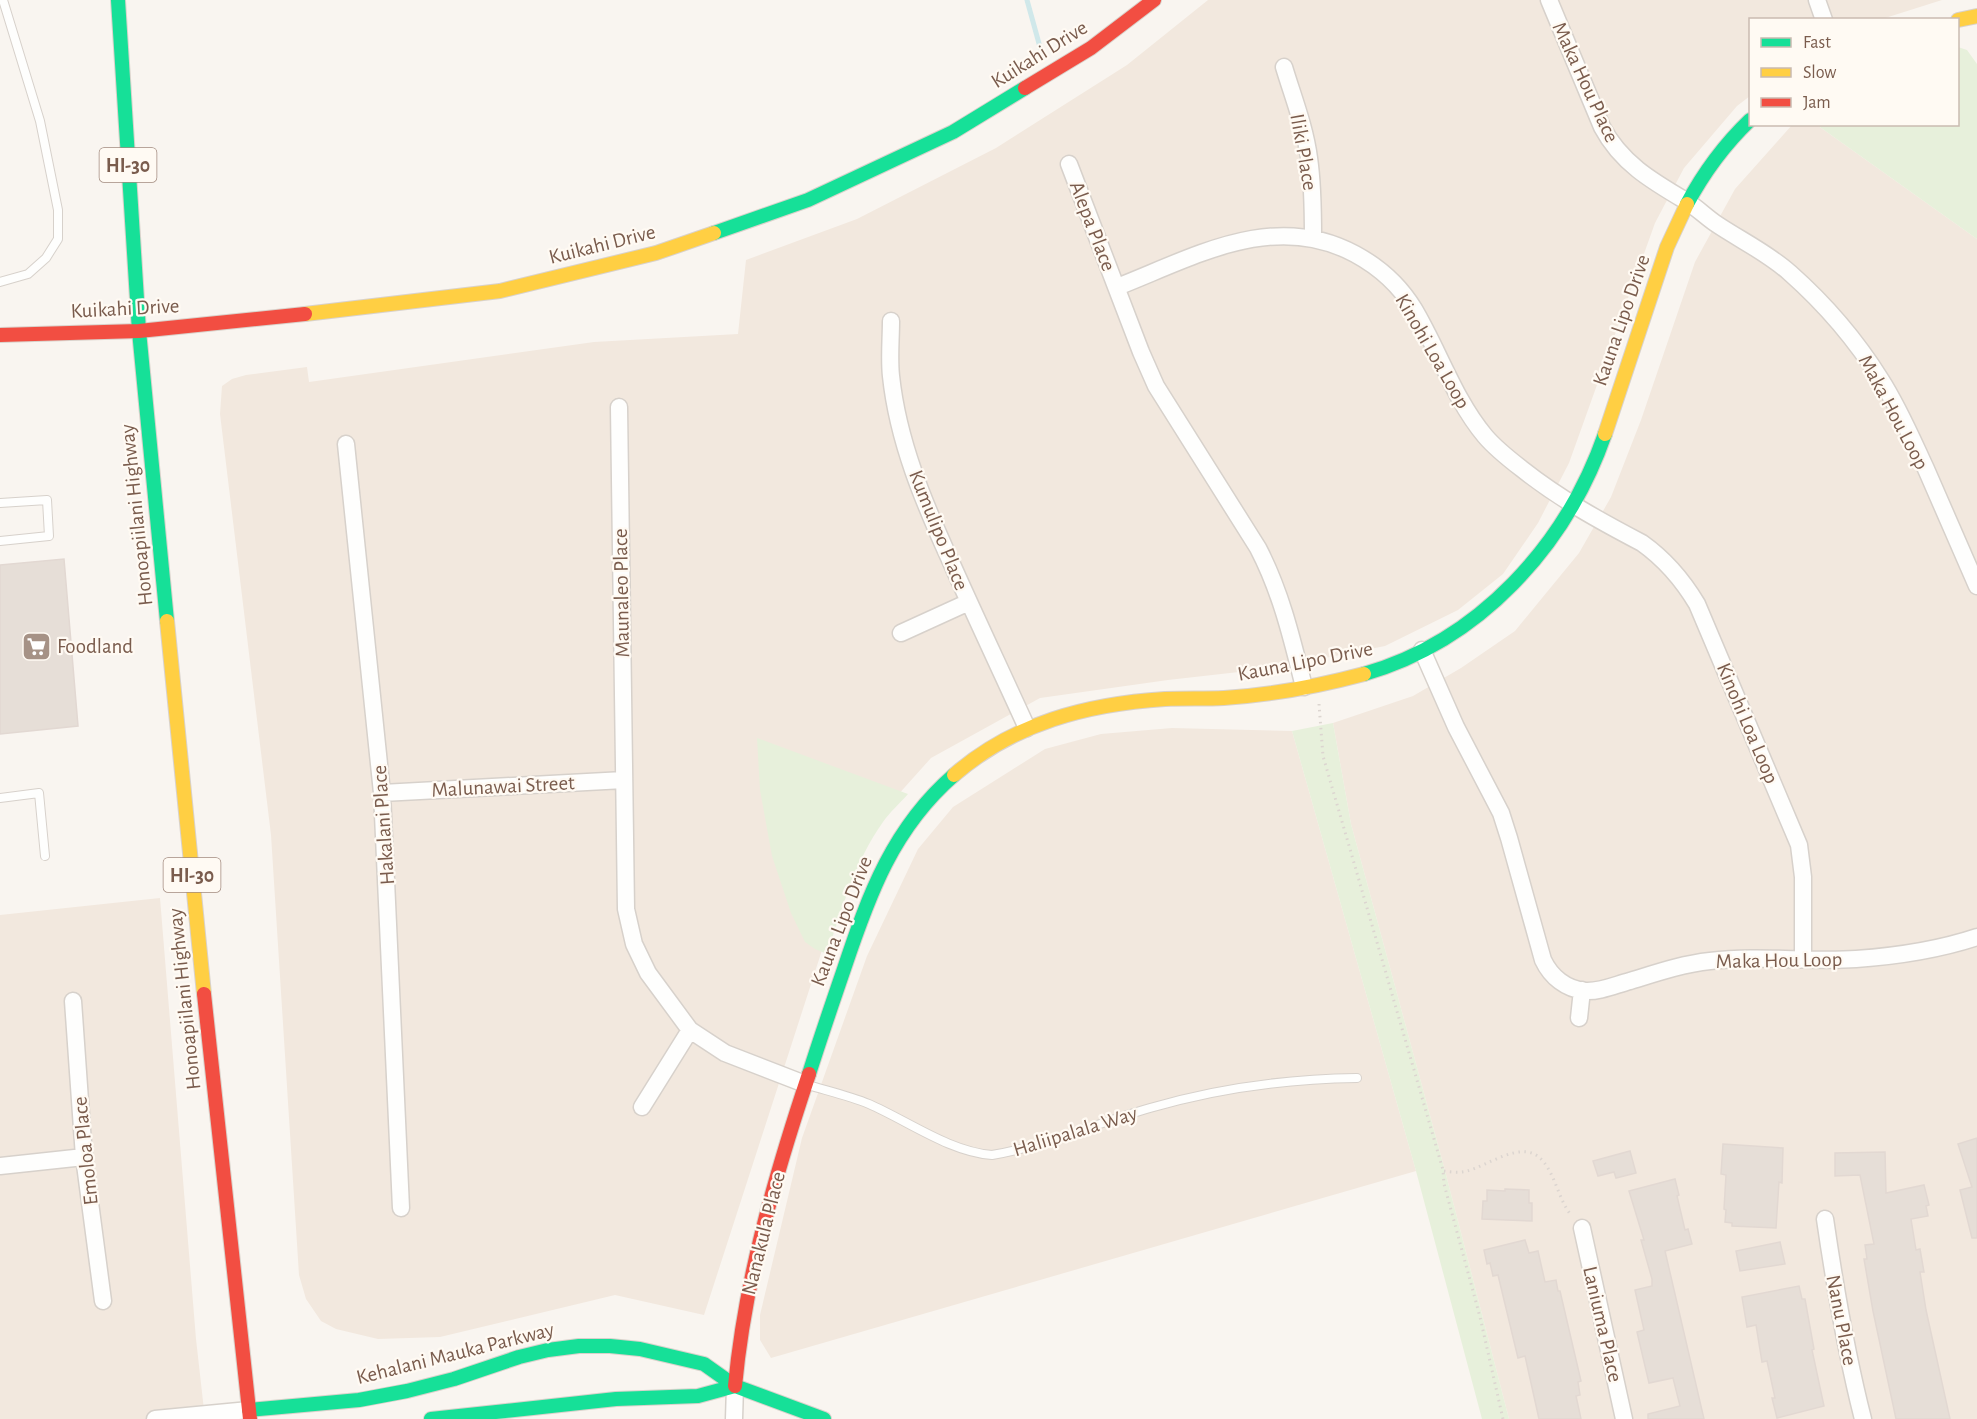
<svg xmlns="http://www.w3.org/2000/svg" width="1977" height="1419" font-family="'Alegreya Sans',sans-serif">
<rect width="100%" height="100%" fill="#f9f5f0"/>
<path fill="#f2e8de" d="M1208 0H1942L1882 19 1750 20V96L1737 106 1684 168 1655 223 1569 463 1538 523 1503 574 1458 610 1385 646 1275 668 1168 680 1040 698 931 758 879 816 846 876 704 1315 615 1295 440 1337 378 1339 336 1329 321 1321 306 1299 299 1275 271 835 220 414 222 386 232 379 246 375 307 367 309 382 594 342 738 334 746 260 857 219 996 148 1127 65Z
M1792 125H1817L1977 239V1419H1509L1444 1167 1351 824 1333 723 1413 696 1461 668 1515 631 1579 553 1611 497 1641 420 1695 262 1735 189Z
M1172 728 1292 731 1416 1171 771 1358 760 1340V1315L802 1138 867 956 918 849 953 807 1045 749 1101 734Z
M160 898 196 1339 205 1419H0V915Z"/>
<path fill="#e7f0db" d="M1958 47 1967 50 1977 64V239L1817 125 1958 124Z
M1333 723 1351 824 1444 1167 1509 1419H1482L1416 1171 1292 731Z
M757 738 908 794C900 803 890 812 883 822 855 861 842 909 827 954L815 949 805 942 791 913 772 856 760 790Z"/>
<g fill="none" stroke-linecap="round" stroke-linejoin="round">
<path stroke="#d0e8ea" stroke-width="5" d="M1027 0 1043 58"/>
</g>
<path fill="#e6ded7" stroke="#e2d8d2" stroke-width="1.5" d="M64 559 78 726 0 734V565Z
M1977 1138V1238H1972L1960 1190 1972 1187 1958 1144Z
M1723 1144 1783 1148 1782 1183 1779 1182 1776 1228 1732 1226V1223L1725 1222 1726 1210 1724 1209 1726 1175 1721 1174Z
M1630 1151 1636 1173 1616 1178 1614 1172 1598 1176 1593 1161Z
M1885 1152 1886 1193 1924 1185 1929 1205 1926 1206 1928 1216 1911 1219 1916 1250 1920 1249 1924 1272H1920L1926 1310 1950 1419H1896L1873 1311 1864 1259H1867L1865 1245 1874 1244 1860 1175 1835 1176V1153Z
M1675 1179 1679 1195 1677 1196 1685 1230 1688 1229 1692 1244 1665 1251 1704 1419H1648V1414L1680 1406 1673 1378 1649 1383 1637 1332 1644 1330 1635 1290 1652 1286V1279L1641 1240H1644L1629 1191Z
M1505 1189 1529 1190V1203H1532V1221L1482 1219 1483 1201H1487V1190L1505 1191Z
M1525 1240 1529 1253 1538 1251 1545 1282 1556 1280 1558 1291H1560L1581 1381 1578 1382 1580 1395 1576 1396 1581 1419H1539L1525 1356 1518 1358 1498 1275 1493 1276 1490 1263 1487 1264 1484 1250Z
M1780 1242 1785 1264 1740 1271 1736 1251Z
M1799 1286 1802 1299H1805L1814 1349 1812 1350 1824 1406 1777 1418 1772 1398H1775L1767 1361 1762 1362 1756 1325 1747 1327 1742 1297Z"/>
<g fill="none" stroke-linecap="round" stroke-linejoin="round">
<defs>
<path id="lane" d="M0 282 28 274 46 258 58 239V210L40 121 3 0
M0 503 47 500 49 536 0 541
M0 798 39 793 45 856
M808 1085C828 1091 850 1096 869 1104 908 1121 950 1152 992 1155 1046 1146 1097 1123 1150 1108 1218 1088 1286 1079 1357 1078"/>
<path id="street" d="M1549 0 1602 127C1621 163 1652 181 1686 201 1696 207 1705 216 1715 223 1740 240 1768 253 1790 273 1825 304 1856 340 1881 380 1899 408 1912 439 1926 469 1943 508 1960 547 1977 586
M1817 0 1824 20
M1284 67C1293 97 1305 127 1309 158 1313 185 1313 212 1313 238
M1069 164 1141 352 1156 386 1258 548C1281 592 1292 639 1304 687
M1117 287C1194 257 1274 210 1355 254 1379 267 1400 286 1414 309 1439 351 1454 399 1485 436 1496 449 1509 459 1522 469 1560 499 1600 521 1642 543 1666 560 1682 579 1697 604L1799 845 1803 877V959
M891 321C891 339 889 358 891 376 898 442 924 503 951 562 976 618 1002 673 1027 728
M619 407 626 909 634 944 648 973 690 1030 725 1053 805 1084
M346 444 382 793 401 1208
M901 633 969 602
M1422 650 1456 727 1501 813 1509 838 1543 960C1551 977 1566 989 1585 991 1600 992 1615 985 1630 981 1656 973 1682 964 1710 961 1758 955 1807 962 1856 959 1897 956 1938 950 1977 937
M382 793 624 780
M73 1001 84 1157 103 1301
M1579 1018 1582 990
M642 1107 690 1030
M0 1166 84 1157
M1825 1219C1835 1287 1846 1353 1863 1419
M1582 1228 1624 1419
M155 1419 249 1410
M734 1419 735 1386"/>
<path id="fast" d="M118 0 139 331 167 621
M1687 204C1704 172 1724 145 1750 120
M714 233 808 200 953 132 1025 88
M1364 674C1479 641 1566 546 1605 434
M809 1074C820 1039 832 1004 844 969 869 894 893 828 954 775
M249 1410 359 1400 407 1391 454 1379 519 1357 548 1350 579 1346H610L640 1349 704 1364 735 1386 824 1419
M431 1419 616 1399 698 1396 735 1386"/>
<path id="slow" d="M1958 20 1977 16
M305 314 500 291 656 253 714 233
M1605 434 1667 247 1687 204
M167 621 204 994
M954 775C1014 723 1087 704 1165 699 1185 698 1205 699 1224 698 1271 695 1319 686 1364 674"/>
<path id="jam" d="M1025 88 1091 48 1154 0
M0 335 139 331 305 314
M204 994 250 1419
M735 1386C745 1279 775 1176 809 1074"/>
</defs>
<use href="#lane" stroke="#d7d1cb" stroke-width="10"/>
<use href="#street" stroke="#d7d1cb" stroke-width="19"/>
<use href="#fast" stroke="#d9d2cb" stroke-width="16"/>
<use href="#slow" stroke="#d9d2cb" stroke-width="16"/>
<use href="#jam" stroke="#d9d2cb" stroke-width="16"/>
<path stroke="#dcd5d0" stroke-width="3" stroke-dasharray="1.5 4.5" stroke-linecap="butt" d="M1319 704 1323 756 1443 1170 1444 1184 1480 1317 1503 1419
M1444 1171C1451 1172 1459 1173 1467 1171 1487 1166 1521 1140 1540 1158 1555 1172 1558 1199 1571 1215"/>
<use href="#lane" stroke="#fefefd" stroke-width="8"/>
<use href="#street" stroke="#fefefd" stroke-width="16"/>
<use href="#fast" stroke="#16e098" stroke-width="14"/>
<use href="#slow" stroke="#ffcf43" stroke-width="14"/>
<use href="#jam" stroke="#f24e42" stroke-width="14"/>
</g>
<defs>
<symbol id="supermarket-square" viewBox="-11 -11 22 22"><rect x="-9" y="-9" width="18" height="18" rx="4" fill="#a69286" stroke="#fffaf3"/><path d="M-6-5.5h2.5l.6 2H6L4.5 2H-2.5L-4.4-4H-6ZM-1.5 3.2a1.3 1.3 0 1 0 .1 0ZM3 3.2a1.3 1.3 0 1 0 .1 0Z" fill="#fff"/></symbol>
</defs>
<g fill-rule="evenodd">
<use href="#supermarket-square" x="20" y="630" width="33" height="33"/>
</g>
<g text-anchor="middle" stroke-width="4.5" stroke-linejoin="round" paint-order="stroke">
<g fill="#fffaf3" stroke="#a28b7f" stroke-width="1.5">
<rect x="99.5" y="148" width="57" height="34" rx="4.5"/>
<rect x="163.5" y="858" width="57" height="34" rx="4.5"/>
</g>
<g font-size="20" font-weight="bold" fill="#7a5c4d">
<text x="128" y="172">HI-30</text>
<text x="192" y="882">HI-30</text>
</g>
<g font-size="21" fill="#7a5c4d" stroke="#fffaf3">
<text transform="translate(1039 54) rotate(-32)" y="7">Kuikahi Drive</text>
<text transform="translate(1586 82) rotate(65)" y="7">Maka Hou Place</text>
<text transform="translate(1304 152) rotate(80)" y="7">Iliki Place</text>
<text transform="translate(1093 226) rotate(69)" y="7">Alepa Place</text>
<text transform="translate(602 244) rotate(-14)" y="7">Kuikahi Drive</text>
<text transform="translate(125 308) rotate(-3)" y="7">Kuikahi Drive</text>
<text transform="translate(1621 320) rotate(-71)" y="7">Kauna Lipo Drive</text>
<text transform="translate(1433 351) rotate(60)" y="7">Kinohi Loa Loop</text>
<text transform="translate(1894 412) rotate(62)" y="7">Maka Hou Loop</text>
<text transform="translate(136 515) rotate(-96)" y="7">Honoapiilani Highway</text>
<text transform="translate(939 530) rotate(68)" y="7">Kumulipo Place</text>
<text transform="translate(621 593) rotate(-91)" y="7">Maunaleo Place</text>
<text transform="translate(1305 661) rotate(-11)" y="7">Kauna Lipo Drive</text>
<text transform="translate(1748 723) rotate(67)" y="7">Kinohi Loa Loop</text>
<text transform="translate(503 786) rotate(-3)" y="7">Malunawai Street</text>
<text transform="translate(383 825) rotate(-94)" y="7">Hakalani Place</text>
<text transform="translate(841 921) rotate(-69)" y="7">Kauna Lipo Drive</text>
<text transform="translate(1779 960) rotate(-1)" y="7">Maka Hou Loop</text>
<text transform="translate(184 999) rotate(-96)" y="7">Honoapiilani Highway</text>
<text transform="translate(1075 1131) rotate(-17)" y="7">Haliipalala Way</text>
<text transform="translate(85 1151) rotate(-96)" y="7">Emoloa Place</text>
<text transform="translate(763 1233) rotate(-76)" y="7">Nanakula Place</text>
<text transform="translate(1842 1320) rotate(79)" y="7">Nanu Place</text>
<text transform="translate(1603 1324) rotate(77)" y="7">Laniuma Place</text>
<text transform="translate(455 1353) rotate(-14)" y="7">Kehalani Mauka Parkway</text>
</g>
<g font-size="21" fill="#7a5c4d" stroke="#fffaf3" text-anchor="start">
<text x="57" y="653">Foodland</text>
</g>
</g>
<rect x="1749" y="18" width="210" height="108" fill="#fffaf3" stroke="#cabbb1" stroke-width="1.5"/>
<rect x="1761" y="38" width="30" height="9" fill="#16e098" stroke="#cabbb1" stroke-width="1.5"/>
<text x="1803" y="48" font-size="18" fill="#7a5c4d">Fast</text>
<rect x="1761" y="68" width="30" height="9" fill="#ffcf43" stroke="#cabbb1" stroke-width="1.5"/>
<text x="1803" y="78" font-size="18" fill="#7a5c4d">Slow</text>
<rect x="1761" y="98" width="30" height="9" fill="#f24e42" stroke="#cabbb1" stroke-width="1.5"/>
<text x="1803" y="108" font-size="18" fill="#7a5c4d">Jam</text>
</svg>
